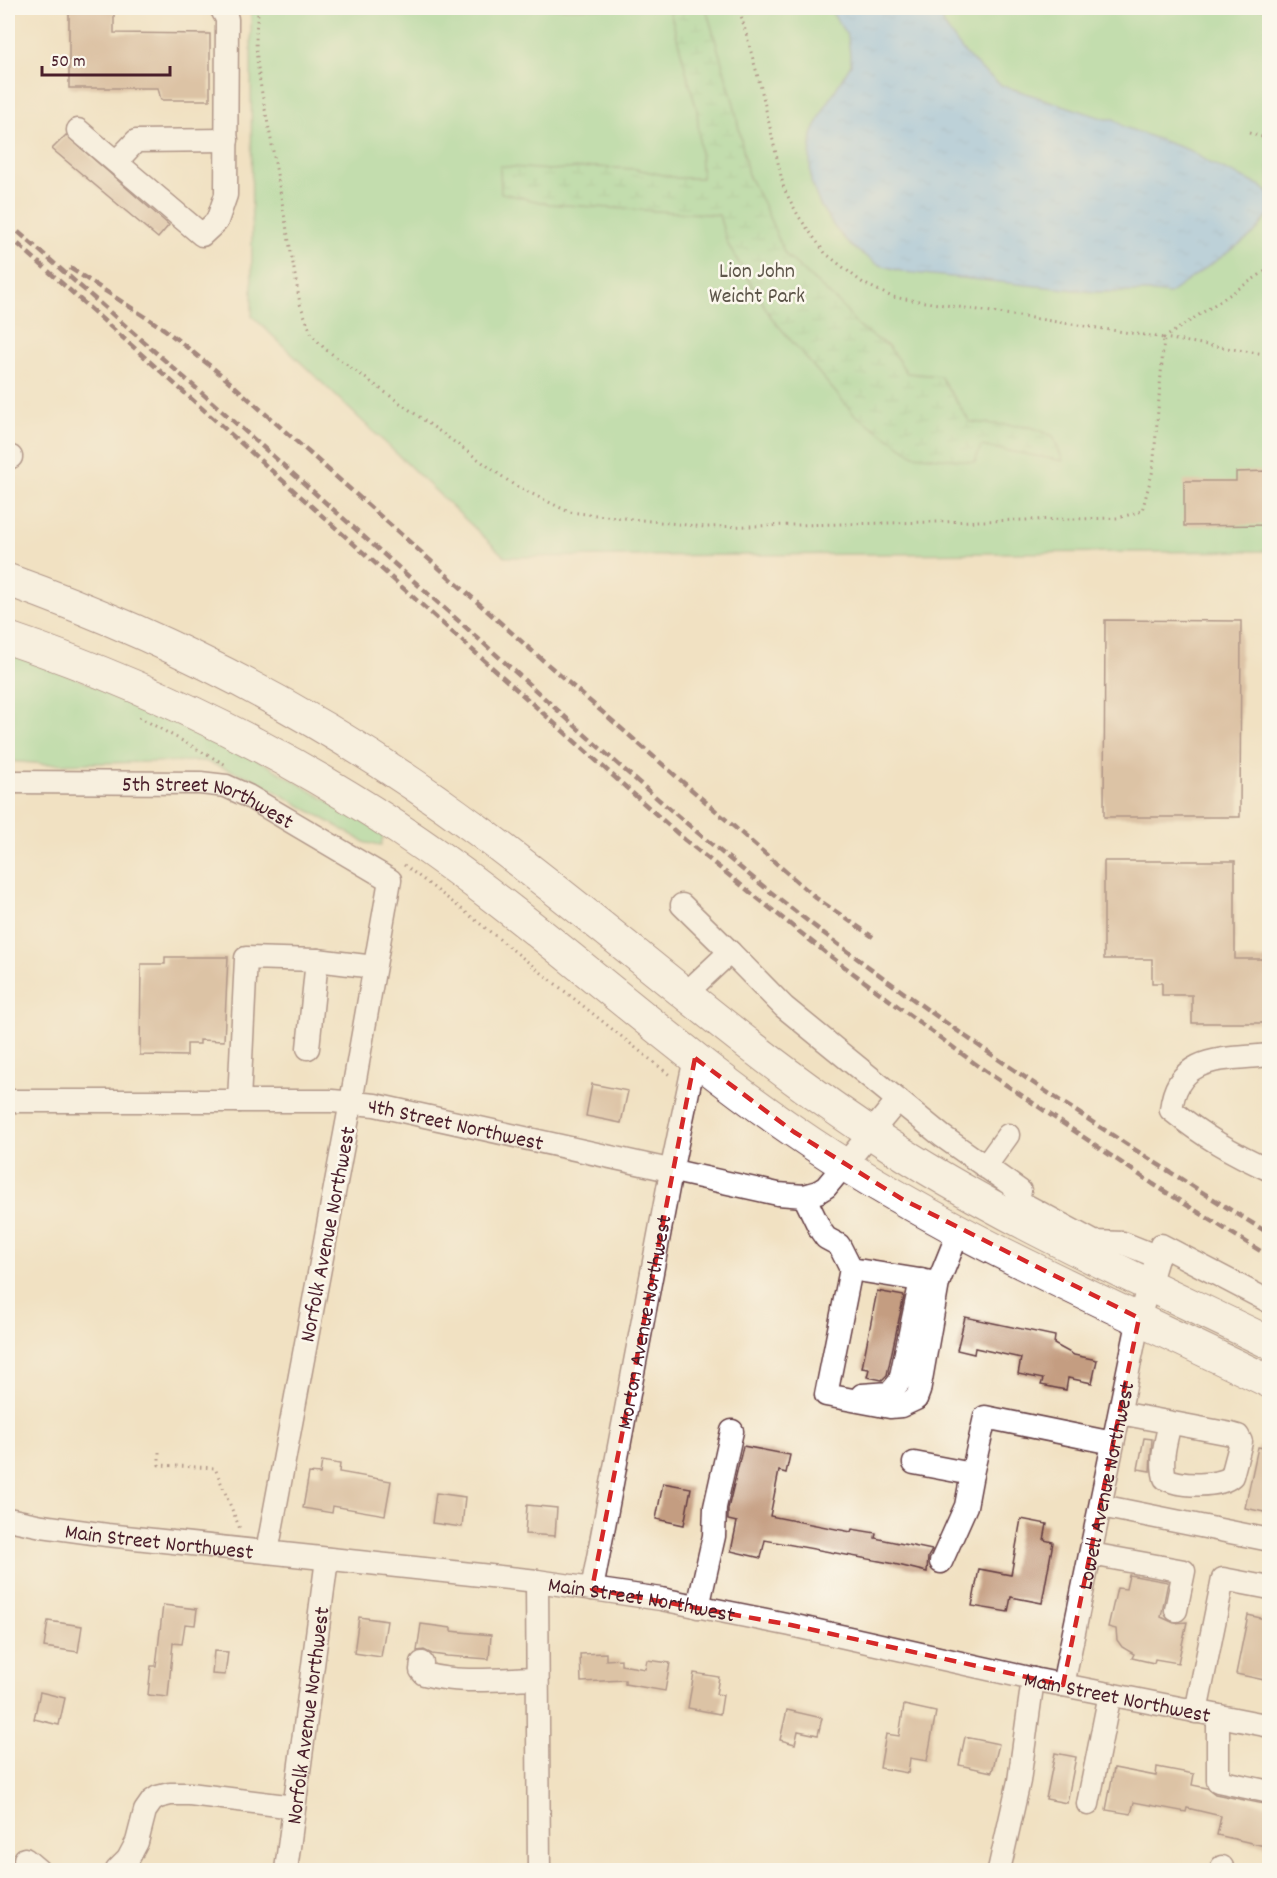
<svg xmlns="http://www.w3.org/2000/svg" width="1277" height="1878" font-family="Dekko,sans-serif">
<defs>
<pattern id="wetland-marsh" width="20" height="14" patternUnits="userSpaceOnUse" patternTransform="scale(1.5)"><rect width="20" height="14" fill="#8cd794"/><path d="M1 5h8M5 5V1M11 12h8M15 12V8" fill="none" stroke="#7ab880"/></pattern>
<pattern id="water-ripples" width="26" height="14" patternUnits="userSpaceOnUse" patternTransform="scale(1.5)"><rect width="26" height="14" fill="#7ebcf1"/><path d="M2 4q2-2 4 0t4 0M15 11q2-2 4 0t4 0" fill="none" stroke="#6ea1cf"/></pattern>
</defs>
<rect width="100%" height="100%" fill="#fbf7ec"/>
<filter id="ink" filterUnits="userSpaceOnUse"><feTurbulence type="fractalNoise" baseFrequency=".0167" numOctaves="2"/><feDisplacementMap in="SourceGraphic" scale="12" xChannelSelector="R" yChannelSelector="G"/><feConvolveMatrix kernelMatrix="1 2 1 2 8 2 1 2 1" color-interpolation-filters="sRGB"/></filter>
<filter id="wash" filterUnits="userSpaceOnUse"><feTurbulence type="fractalNoise" baseFrequency=".008" numOctaves="4" result="noise"/><feDisplacementMap in="SourceGraphic" scale="24" xChannelSelector="R" yChannelSelector="G"/><feGaussianBlur stdDeviation="1.35" result="paint"/><feColorMatrix in="noise" values="0 0 0 0 0 0 0 0 0 0 0 0 0 0 0 0 0 1.4 0 .05"/><feComposite in="paint" operator="in"/></filter>
<g filter="url(#wash)">
<rect width="100%" height="100%" fill="#f1e1c2"/>
<path fill="#8cd794" stroke="#6b7b60" stroke-width="1.5" d="M251 8H1269V551L505 557 252 316Z
M8 651 213 733 384 834 381 845 366 843 252 778 204 761 46 764 8 761Z"/>
<path fill="url(#wetland-marsh)" stroke="#6b7b60" stroke-width="1.5" d="M669 8H706L734 104 748 175 763 203 785 254 841 305 858 326 889 347 907 373 940 376 970 422 1031 427 1053 436 1063 461 981 446 975 462 914 455 854 414 771 317 727 243 719 215 549 204 501 193 500 166 549 170 596 167 636 169 677 178H702L697 111Z"/>
<path fill="url(#water-ripples)" stroke="#646e8e" stroke-width="1.5" d="M829 8H939L944 25 962 50 982 70 1001 85 1105 119H1114L1124 127 1191 151 1209 163 1261 186 1269 194V214L1255 233 1169 294 1154 292H1095L904 272 877 264 851 246 835 228 820 205 811 182 810 157 812 135 825 107 851 64 848 37Z"/>
<g id="blocks">
<path fill="#c49d81" d="M69 8H114V33L210 34V100H161L158 88H69Z
M66 135 169 225 158 238 52 149Z
M1269 471V525L1184 526V481H1236V472Z
M1105 620 1241 621 1240 817H1104Z
M1104 861H1235V959H1269V1023H1192V995H1162V983H1152V959H1104Z
M165 957H228L224 1041 200 1040V1044H187V1056L140 1055 141 964H165Z
M592 1084 628 1091 621 1123 586 1116Z
M877 1291 904 1296 887 1375 882 1380 867 1377 869 1369 862 1368Z
M965 1317 1055 1336 1054 1344 1074 1355 1097 1360 1092 1383 1068 1378 1066 1390 1041 1385 1043 1379 1018 1374 1021 1358 975 1348 974 1354 957 1350Z
M1144 1438 1152 1439 1150 1471 1138 1469Z
M743 1446 790 1455 786 1473 779 1471 770 1516 851 1532 852 1529 876 1533 875 1538 932 1550 928 1557 927 1572 890 1563 765 1540 761 1558 731 1551 737 1522 728 1520V1509Z
M1258 1447 1269 1449V1513L1245 1508Z
M322 1461 340 1464 339 1472 391 1481 385 1515 333 1506 332 1513 303 1508 309 1473 320 1474Z
M663 1483 691 1488 684 1525 656 1519Z
M436 1493 465 1497 462 1527 432 1523Z
M527 1505 557 1508 555 1536 525 1534Z
M1021 1519 1047 1524 1044 1540 1053 1542 1042 1603 1011 1597 1008 1612 972 1606 979 1569 1011 1575Z
M1129 1575 1168 1582 1161 1617 1174 1623 1187 1622 1178 1663 1155 1659 1154 1663 1132 1658 1134 1654 1122 1647 1117 1640 1116 1629 1108 1627 1117 1588 1126 1589Z
M163 1605 197 1609 195 1625 185 1624 182 1644 173 1643 168 1697 148 1695 151 1666H156Z
M1248 1615 1269 1620V1681L1236 1674Z
M359 1617 387 1621 381 1657 354 1653Z
M48 1621 82 1626 78 1652 44 1647Z
M421 1624 451 1628V1631L491 1635 489 1659 447 1656 432 1654 424 1650 417 1651Z
M214 1651 228 1652 225 1675 212 1674Z
M606 1653V1660L621 1659V1665L645 1669 647 1660 670 1663 665 1691 625 1684V1680L581 1682 580 1654Z
M694 1673 719 1677 716 1694 723 1695 720 1714 688 1708Z
M40 1692 65 1698 59 1725 34 1719Z
M904 1705 936 1712 927 1761 910 1758 908 1773 880 1768 886 1734 899 1736Z
M787 1710 822 1718 818 1735 798 1731 795 1744 780 1740Z
M965 1737 999 1744 992 1772 959 1765Z
M1055 1753 1076 1757 1067 1803 1046 1799Z
M1157 1767 1194 1774 1192 1785 1207 1788 1215 1794 1269 1805V1847L1217 1835 1221 1816 1187 1808 1186 1812 1134 1802 1131 1814 1106 1810 1114 1768 1156 1776Z"/>
</g>
</g>
<g filter="url(#ink)">
<use href="#blocks" fill-opacity="0" stroke="#633c42" stroke-width="1.5"/>
<g fill="none" stroke-linecap="round" stroke-linejoin="round">
<defs>
<g id="minor">
<path d="M78 130 202 235 217 221 226 195 227 19 221 8"/>
<path d="M116 162 136 141 227 140"/>
<path d="M8 457H11"/>
<path id="s1" d="M8 782 200 783 226 786 248 796 390 880 351 1102 267 1552"/>
<path d="M682 905 730 952"/>
<path d="M684 995 730 952 784 1007 942 1136 1020 1191 1009 1214"/>
<path d="M308 1048 317 960"/>
<path d="M1270 1055C1225 1060 1177 1053 1171 1110 1203 1136 1232 1153 1270 1170"/>
<path id="s2" d="M8 1101H332L375 1105 778 1194 804 1196 818 1192 826 1187 898 1100"/>
<path d="M239 1101 246 958 317 960 374 967"/>
<path d="M985 1167 1008 1135"/>
<path d="M804 1196 821 1231 826 1238 839 1245 851 1269 938 1283 959 1231"/>
<path d="M1016 1200 1094 1242 1123 1243 1158 1257"/>
<path d="M851 1269 826 1395 890 1407 901 1406 916 1399 919 1391 938 1283"/>
<path d="M862 1395 890 1393 900 1381 921 1280"/>
<path d="M1120 1413 1231 1434 1238 1436 1241 1442 1232 1476C1220 1487 1179 1487 1165 1478 1160 1459 1166 1441 1170 1423"/>
<path d="M914 1463 972 1474 966 1506 941 1562"/>
<path d="M972 1474 985 1417 1113 1443"/>
<path d="M1101 1506 1270 1540"/>
<path id="s3" d="M8 1519 42 1526 107 1535 537 1581 661 1599 791 1625 1033 1679 1270 1726"/>
<path d="M1091 1554 1184 1571 1176 1610"/>
<path d="M537 1581 539 1870"/>
<path id="s4" d="M592 1589 671 1172 695 1058"/>
<path d="M698 1607 714 1536 715 1507 732 1431"/>
<path d="M422 1663 421 1670 424 1674C460 1684 500 1679 537 1678"/>
<path id="s5" d="M1063 1685 1139 1318 1161 1245 1270 1302"/>
<path d="M1196 1712 1223 1579 1270 1588"/>
<path d="M1218 1716V1781L1270 1792"/>
<path d="M1088 1804 1110 1694"/>
<path d="M25 1859 38 1870"/>
<path d="M117 1870 128 1859 137 1842 145 1811 152 1801 158 1797 170 1794H190L294 1807"/>
<path id="s6" d="M286 1870 327 1559"/>
<path d="M999 1870 1019 1781 1033 1679"/>
<path d="M1221 1870 1222 1867"/>
</g>
<path id="highway" d="M8 580C179 641 333 722 479 831 613 930 735 1043 874 1135 998 1218 1136 1278 1270 1343
M8 638C177 695 341 780 483 889 587 968 685 1056 792 1130 940 1233 1108 1303 1270 1382"/>
</defs>
<use href="#minor" stroke="#633c42" stroke-width="25"/>
<use href="#highway" stroke="#633c42" stroke-width="34"/>
<path stroke="#633c42" stroke-width="3" stroke-dasharray="1.5 4.5" stroke-linecap="butt" d="M259 8C250 52 264 100 272 145 281 198 291 251 300 304L312 335 325 349 514 485 569 512 705 527 1118 518 1142 511 1153 470 1164 338 892 297 863 283 825 253 799 217 784 189 761 88 739 8
M1249 133 1270 139
M1270 268 1164 338 1270 355
M139 717 228 766
M404 865 459 907 671 1076
M159 1452V1465L215 1468 240 1529"/>
<use href="#minor" stroke="#fff" stroke-width="22"/>
<use href="#highway" stroke="#fff" stroke-width="32"/>
<path stroke="#4a1f2b" stroke-width="4.5" stroke-dasharray="9 4.5" stroke-linecap="butt" d="M8 223C157 353 305 484 453 616 534 688 614 763 697 832 876 982 1070 1112 1270 1234
M8 235 685 840 826 953 981 1068 1153 1184 1270 1257
M70 268 164 329 224 377 530 649 816 898 873 937"/>
</g>
</g>
<path d="M0 0H1277V1878H0ZM695 1058 794 1132 902 1199 1139 1318 1063 1685 791 1625 592 1589Z" fill="#f1e1c2" fill-opacity=".55" fill-rule="evenodd"/>
<path fill="none" stroke="#d62828" stroke-width="4.5" stroke-dasharray="12 8" stroke-linejoin="round" d="M695 1058 794 1132 902 1199 1139 1318 1063 1685 791 1625 592 1589Z"/>
<g text-anchor="middle" stroke-width="5" stroke-linejoin="round" paint-order="stroke">
<g font-size="22" fill="#5e564a" stroke="#fbf7ec">
<text x="757" y="277">Lion John<tspan x="757" dy="25">Weicht Park</tspan></text>
</g>
<g font-size="22" fill="#4a1f2b" stroke="#fbf7ec">
<text dy="8" stroke="none"><textPath href="#s1" startOffset="204">5th Street Northwest</textPath></text>
<text dy="8" stroke="none"><textPath href="#s2" startOffset="450">4th Street Northwest</textPath></text>
<text transform="translate(326 1234) rotate(-79)" y="8">Norfolk Avenue Northwest</text>
<text dy="8" stroke="none"><textPath href="#s4" startOffset="272">Morton Avenue Northwest</textPath></text>
<text dy="8" stroke="none"><textPath href="#s5" startOffset="204">Lowell Avenue Northwest</textPath></text>
<text dy="8" stroke="none"><textPath href="#s3" startOffset="153">Main Street Northwest</textPath></text>
<text dy="8" stroke="none"><textPath href="#s3" startOffset="639">Main Street Northwest</textPath></text>
<text dy="8" stroke="none"><textPath href="#s3" startOffset="1125">Main Street Northwest</textPath></text>
<text dy="8" stroke="none"><textPath href="#s6" startOffset="156">Norfolk Avenue Northwest</textPath></text>
</g>
</g>
<rect width="1277" height="1878" fill="none" stroke="#fbf7ec" stroke-width="30"/>
<path d="M42 66v9h128v-9" fill="none" stroke="#4a1f2b" stroke-width="3"/>
<text x="51" y="66" font-size="18" fill="#4a1f2b" stroke="#fbf7ec" stroke-width="4.5" paint-order="stroke">50 m</text>
</svg>
